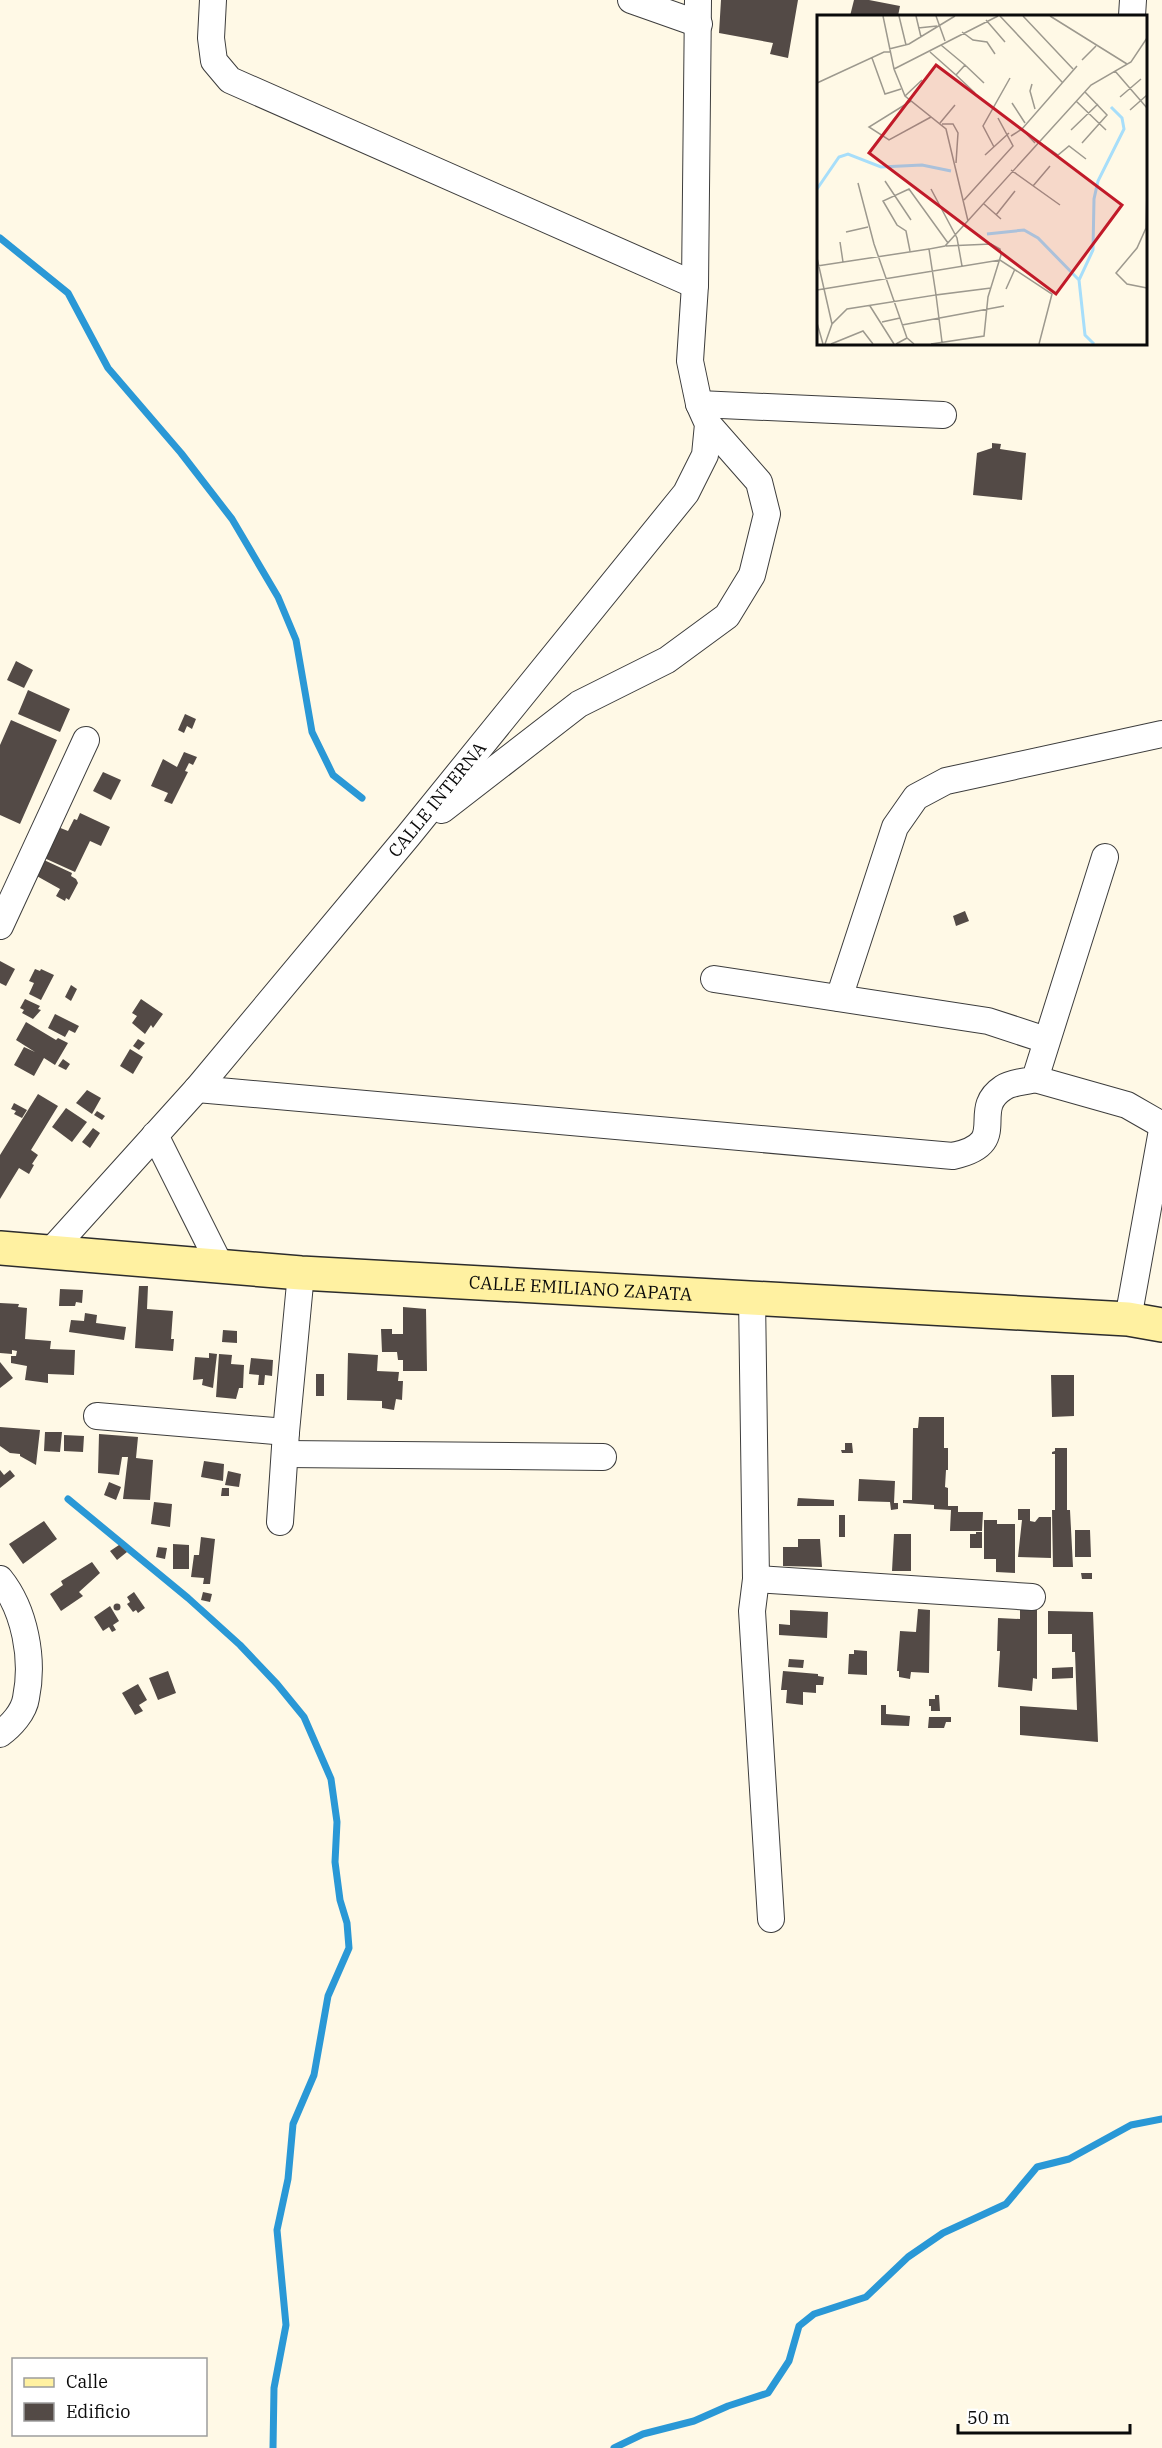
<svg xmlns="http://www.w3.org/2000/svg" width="1162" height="2448" font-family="'IBM Plex Serif',serif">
<rect width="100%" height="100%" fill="#fff9e6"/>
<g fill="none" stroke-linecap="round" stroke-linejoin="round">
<path stroke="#2a98d6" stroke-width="7" d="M0 238 68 293 108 368 181 453 232 519 278 597 296 640 312 732 333 775 362 798
M68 1499 188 1598 240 1645 277 1684 304 1717 331 1779 337 1822 335 1862 340 1900 347 1923 349 1948 328 1996 314 2075 293 2124 288 2179 277 2230 286 2325 274 2388 273 2448
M614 2448 643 2434 694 2421 728 2406 768 2393 789 2361 799 2326 814 2314 866 2297 908 2257 943 2233 1006 2204 1037 2167 1069 2159 1131 2125 1162 2119"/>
</g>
<path fill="#534a46" d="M721 0H798L788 58 770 54 773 43 719 33Z
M854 0H869L900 6 898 16H850Z
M992 443 1001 444 1000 449 1026 453 1022 500 973 495 977 453 992 448Z
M16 661 33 670 24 688 7 680Z
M28 690 70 709 60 732 18 714Z
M185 714 196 719 192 729 187 726 184 733 178 730Z
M11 720 57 740 20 824 0 815V745Z
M184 752 197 757 193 765 189 763 185 771 188 772 172 804 164 801 168 793 151 786 163 759 177 767Z
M103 772 121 780 111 800 93 791Z
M80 813 110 827 101 846 90 841 75 872 42 857 58 827 68 831 74 819 77 820Z
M44 860 72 873 71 876 76 879 78 883 69 900 66 898 65 901 56 896 60 889 35 875Z
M965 911 969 921 956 926 953 916Z
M0 961 15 969 6 986 0 983Z
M35 969 40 971 41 969 54 975 41 1000 29 994 34 983 29 981Z
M71 985 77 989 71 1001 65 997Z
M25 999 40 1006 38 1009 41 1010 33 1019 22 1013 24 1010 20 1008Z
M141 999 163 1014 153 1028 151 1025 145 1034 132 1023 137 1016 132 1013Z
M55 1014 79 1026 75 1033 69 1030 65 1037 48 1028Z
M26 1022 56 1040 58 1038 68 1043 55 1065 44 1058 34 1076 14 1065 24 1047 35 1052 16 1040Z
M138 1039 145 1043 139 1050 133 1046Z
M130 1049 143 1057 133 1074 120 1066Z
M63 1059 70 1064 66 1070 58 1066Z
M87 1090 101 1098 92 1114 76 1103Z
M38 1094 58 1106 31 1150 38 1155 32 1164 34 1165 29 1174 19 1168 0 1199V1155Z
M14 1103 27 1110 22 1118 14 1114 16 1111 11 1109Z
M66 1108 87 1122 72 1142 52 1127Z
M97 1111 105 1116 102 1120 94 1115Z
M93 1128 100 1133 90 1148 82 1142Z
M139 1286H148L147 1309 173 1311 171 1339H174L173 1351 135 1348Z
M60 1289 83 1290 82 1303 76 1302 75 1306H59Z
M0 1303 19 1304 18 1307 27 1308 25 1339 51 1341 50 1349 75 1350 74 1375 48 1374V1383L25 1380 27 1366 11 1363V1356H16L17 1351 12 1350V1354L0 1353Z
M403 1307 426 1309 427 1371H403V1360H398L397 1352H382L381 1329H392V1334H403Z
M85 1313 97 1315 96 1323 126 1327 124 1340 69 1332 71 1320 84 1321Z
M223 1330 237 1331V1343L222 1342Z
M209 1353 217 1354 213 1388 202 1385 203 1379 193 1380 195 1357 209 1358Z
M348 1353 378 1355 377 1371 399 1372 398 1381H403L402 1400 396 1399 394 1410 382 1408V1401L347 1400Z
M219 1354 232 1355 231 1364 244 1365 243 1388H239L236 1399 216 1397Z
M251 1358 273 1360 272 1376 265 1375 264 1385H258L259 1375 249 1374Z
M0 1362 13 1378 0 1388Z
M316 1374H324V1396H316Z
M1051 1375H1074V1416L1052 1417Z
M919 1417H944V1448H948V1470H946L945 1487 948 1488V1506H958V1512H983L982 1531H950L951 1510 934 1509V1505L903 1503V1500H912L913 1428H918Z
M0 1427 40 1430 36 1465 20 1456V1454L10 1453 0 1446Z
M45 1432H62L60 1452 44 1451Z
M99 1434 138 1437 136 1458 153 1460 150 1500 123 1499 128 1457H122L119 1475 98 1473Z
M64 1435 84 1436 83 1452 64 1451Z
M845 1443H852L853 1453H842L841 1450H845Z
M1055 1448H1067V1510H1070L1073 1567H1053L1052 1510H1055V1454H1052V1452L1055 1451Z
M204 1461 224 1464 223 1481 201 1477Z
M0 1470 4 1475 10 1470 15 1476 0 1488Z
M228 1471 241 1474 239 1487 225 1485Z
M859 1479 895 1481 894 1503H898V1509L891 1510 890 1502 858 1501Z
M109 1482 121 1487 116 1500 104 1495Z
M222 1488H229V1496H221Z
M798 1498 834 1500V1506H797Z
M154 1502 172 1504 170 1527 151 1524Z
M1018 1509H1030V1521L1035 1522 1039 1517H1051V1558L1018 1557 1022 1520H1018Z
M839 1515H845V1537H839Z
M984 1520H997V1524H1015V1573L996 1572V1559H984Z
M44 1521 57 1539 23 1564 9 1544Z
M1075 1530H1090L1091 1557H1075Z
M976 1532H982V1548H970V1534H976Z
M894 1534H911V1571H892Z
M201 1537 215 1539 210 1584H203L204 1578 191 1577 194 1555H199Z
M798 1539H820L822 1567 783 1566V1547H798Z
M173 1544 189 1545V1569H173Z
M119 1545 127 1552 117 1560 110 1551Z
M158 1547 167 1548 165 1559 156 1557Z
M92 1562 100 1573 79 1592 83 1596 61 1611 50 1594 63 1585 61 1581Z
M1081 1573H1092V1579H1082Z
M134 1592 145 1608 138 1613 136 1610 133 1612 127 1604 130 1602 127 1597Z
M203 1592 212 1594 210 1602 201 1600Z
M113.5 1607a3.5 3.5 0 1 1 7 0a3.5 3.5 0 1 1-7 0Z
M110 1606 119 1621 113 1625 116 1630 112 1632 109 1627 103 1631 94 1617Z
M918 1609 930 1610 929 1673 911 1672 910 1679 899 1677V1671H897L900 1631 916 1632Z
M790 1610 828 1612 827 1638 779 1635V1624L790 1625Z
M1020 1610H1037V1679L1033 1678 1032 1691 998 1687 1000 1651H997L998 1618 1020 1619Z
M1048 1611 1093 1612 1098 1742 1020 1735V1706L1077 1710 1075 1652H1072V1634H1048Z
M854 1650 867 1651V1675L848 1674 849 1654H854Z
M789 1659 804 1660 803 1668 788 1667Z
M1073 1667V1678L1052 1679V1668Z
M168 1671 176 1693 158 1700 149 1678Z
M783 1671 818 1674V1676L824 1677 823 1685H816V1693L803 1692V1705L786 1703 787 1690H781Z
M138 1684 147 1700 139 1705 143 1711 135 1715 122 1693Z
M935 1695H939L940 1711H931V1706H929V1699H935Z
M881 1705H886V1714L910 1716 909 1726 881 1725Z
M929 1717H951V1722H946L944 1728H928Z"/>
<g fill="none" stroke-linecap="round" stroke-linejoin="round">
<defs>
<g id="street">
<path d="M213 0 211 38 214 61 230 80 695 285"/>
<path d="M631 0 699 24"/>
<path d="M1132 16 1133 0"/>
<path d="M699 404 943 415"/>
<path d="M442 810 579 704 667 660 727 616 752 575 767 514 759 482 708 424"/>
<path d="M0 926 86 740"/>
<path d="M714 979 988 1021 1046 1040"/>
<path d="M839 998 895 827 916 797 946 781 1162 734"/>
<path d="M1035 1079 1127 1105 1162 1125"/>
<path d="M197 1089 953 1156C1013 1143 968 1111 1003 1088 1011 1082 1026 1082 1035 1079L1105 857"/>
<path d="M155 1135 221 1267"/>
<path id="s1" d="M49 1253 197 1089 408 836 686 493 705 455 708 424 699 404 690 361 695 285 698 0"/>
<path d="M752 1297 756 1579 752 1611 771 1919"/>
<path d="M1128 1319 1162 1130"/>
<path d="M97 1416 286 1432"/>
<path d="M285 1454 603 1457"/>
<path d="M280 1522 286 1432 301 1273"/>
<path d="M0 1579C25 1610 34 1659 26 1698 24 1712 11 1726 0 1734"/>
<path d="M756 1579 1032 1597"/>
</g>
<g id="secondary">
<path id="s2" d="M0 1248 301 1273 1128 1319 1162 1325"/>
</g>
</defs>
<use href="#street" stroke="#3d3d3d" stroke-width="28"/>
<use href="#secondary" stroke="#2c2c2c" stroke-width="36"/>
<use href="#street" stroke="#fff" stroke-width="26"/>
<use href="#secondary" stroke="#fff1a1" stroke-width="33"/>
</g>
<g text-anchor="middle" stroke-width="6" stroke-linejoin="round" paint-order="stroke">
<g font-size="18" fill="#0a0a0a" stroke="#fff">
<text dy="6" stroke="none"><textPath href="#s1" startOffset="597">CALLE INTERNA</textPath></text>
<text dy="6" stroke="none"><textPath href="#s2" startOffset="582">CALLE EMILIANO ZAPATA</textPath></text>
</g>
</g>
<g transform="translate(817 15)">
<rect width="330" height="330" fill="#fff9e6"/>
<path fill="none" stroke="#a7defa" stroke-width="3" d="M0 174 22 142 31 139 64 152 105 150 134 156M170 219 207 215 221 223 262 265M277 329 268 320 262 265 276 235 277 184 281 166 307 114 305 103 294 92"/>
<path fill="none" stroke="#9d998e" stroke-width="1.5" d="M66 1 77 54 88 81 129 114 151 206M82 1 89 30M99 1 104 22M119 1 128 26M183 1 245 67M206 1 256 54M233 1 310 49M169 5 188 27M101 13 120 11M145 17 156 25 170 27 178 39M72 34 92 29 138 1M113 37 139 60 148 50 124 30M55 43 68 79 84 74M265 45 279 31M148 50 167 68M77 54 181 1M298 56 330 93M139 60 158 78M0 68 67 37H73M215 69 213 76 218 94M88 81 105 65M303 82 324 64M94 86 52 112 72 125 114 102M259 86 289 115M195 88 208 108M313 95 330 80M123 108 138 90M125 109H136L141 118 139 148M205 114 218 128M254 115 281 89M194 121 205 114 260 51M221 126 241 140 252 131 269 144M265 128 290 100 268 77M177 132 166 111 193 63M168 140 192 118M194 155 243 190M68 166 94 205M41 168 57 229 90 323M216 171 233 151M114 174 140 223 145 251M330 176 329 213 320 233 299 258 310 269 330 273M147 185 196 131 181 103M167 189 184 204M179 200 198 176M29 217 51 212M23 227 26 247M93 236 89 216 80 210 66 186 92 174 131 228M0 243 15 309M0 251 112 234M189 274 198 254M0 275 183 245 235 279 222 329M53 291 77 329M65 307 83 303M0 308 6 329M85 310 187 291M125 327 119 280 174 273M8 329 15 309 30 294 119 280 112 234 128 231 274 70 314 47 330 23M14 329 46 316 56 329M79 329 90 323 97 329M114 329 167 321 171 282 184 240 183 234 174 229 129 231"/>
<path fill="#c11a29" fill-opacity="0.15" stroke="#c11a29" stroke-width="3" d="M119 50 305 190 239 279 52 138Z"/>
<rect width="330" height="330" fill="none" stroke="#0a0a0a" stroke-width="3"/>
</g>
<rect x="12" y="2358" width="195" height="78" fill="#ffffff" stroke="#9d9d9d" stroke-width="1.5"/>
<rect x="24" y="2378" width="30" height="9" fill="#fff1a1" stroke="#9d9d9d" stroke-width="1.5"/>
<text x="66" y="2388" font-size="18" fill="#0a0a0a">Calle</text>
<rect x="24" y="2403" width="30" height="18" fill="#534a46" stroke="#9d9d9d" stroke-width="1.5"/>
<text x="66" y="2418" font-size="18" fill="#0a0a0a">Edificio</text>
<path d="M958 2424v9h172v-9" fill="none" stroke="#0a0a0a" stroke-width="3"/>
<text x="967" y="2424" font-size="18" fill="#0a0a0a" stroke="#ffffff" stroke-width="4.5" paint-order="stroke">50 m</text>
</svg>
